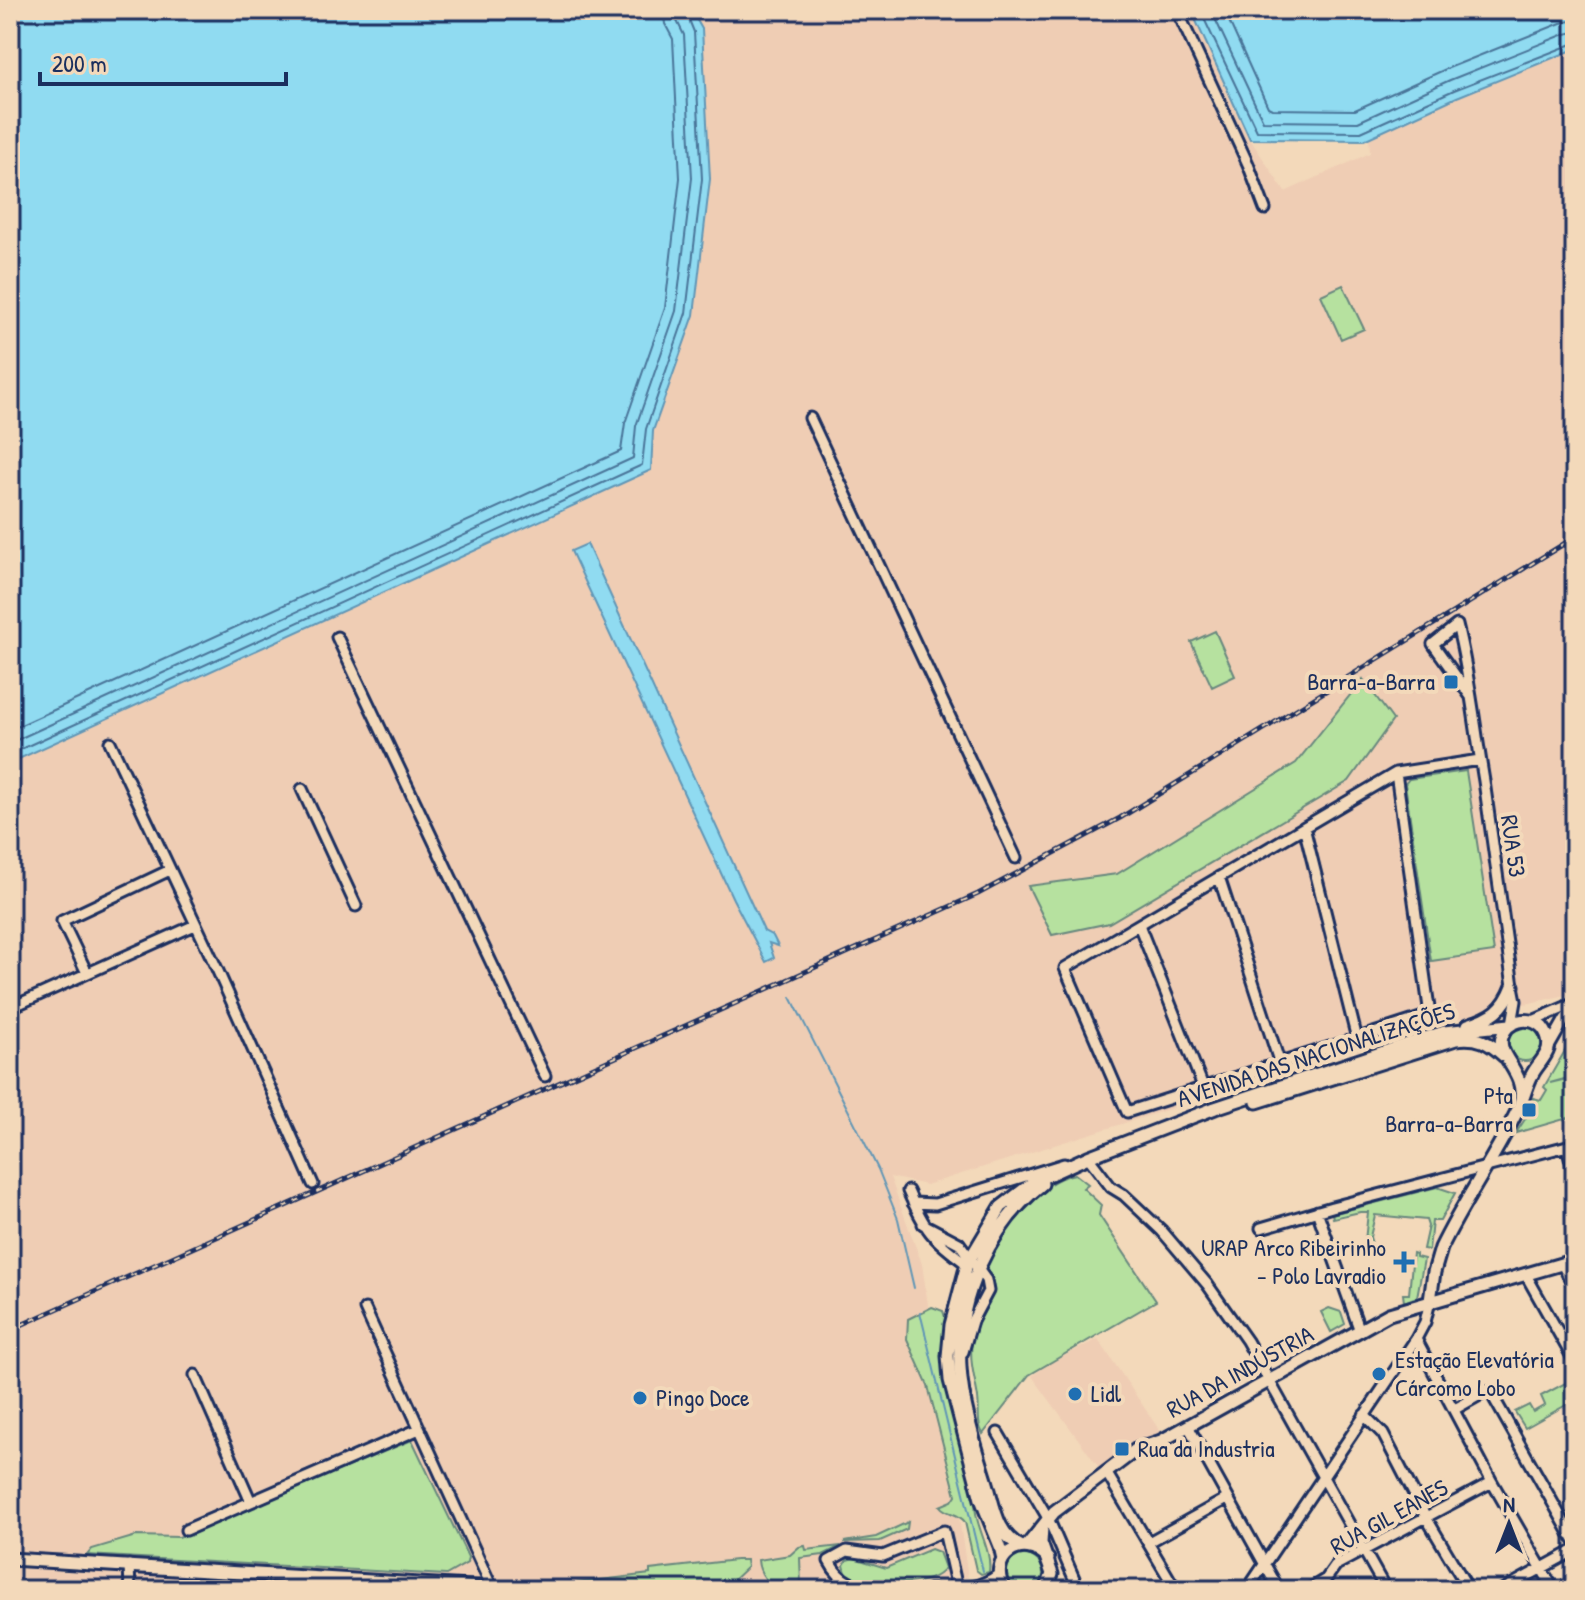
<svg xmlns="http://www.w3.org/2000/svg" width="1585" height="1600" font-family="'Patrick Hand',sans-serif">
<rect width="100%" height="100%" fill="#f3d9ba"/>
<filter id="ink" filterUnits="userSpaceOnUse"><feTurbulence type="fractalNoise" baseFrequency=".0125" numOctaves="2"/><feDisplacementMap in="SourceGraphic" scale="16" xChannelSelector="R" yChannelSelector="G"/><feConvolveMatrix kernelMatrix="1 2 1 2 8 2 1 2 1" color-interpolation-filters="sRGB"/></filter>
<g filter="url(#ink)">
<path fill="#efcdb4" d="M691 10H1191L1250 139 1285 192 1370 153 1369 136 1575 47V993L1461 1018 926 1185 890 1177 922 1264 968 1578 808 1590H679L496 1582 499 1590H402L245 1577 251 1590H10V763L651 470 653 432 694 315 710 179 702 29Z
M1098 1339 1162 1434 1127 1443 1117 1455 1100 1469 1032 1376 1050 1363Z"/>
<path fill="#b6e19f" stroke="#68887e" stroke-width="2" d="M1343 285 1364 329 1341 339 1321 295Z
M1215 631 1235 676 1212 687 1191 642Z
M1363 679 1393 720 1349 781 1109 923 1052 935 1028 886 1117 874 1296 763Z
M1466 771 1494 952 1431 961 1405 784 1409 779Z
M1575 1020V1076L1550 1083 1575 1077V1116L1516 1133 1531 1110 1533 1098 1541 1100 1547 1090 1544 1087 1573 1037 1569 1031Z
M1508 1044a17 17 0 1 1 34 0a17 17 0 1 1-34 0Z
M1075 1174 1088 1184 1083 1188 1101 1205 1099 1215 1156 1301 1029 1375 983 1434C976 1422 980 1410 978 1398 975 1378 969 1362 972 1342 977 1311 1005 1298 984 1268 1004 1235 1033 1181 1075 1174Z
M1437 1187 1455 1193 1440 1221H1432L1429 1250 1423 1249 1428 1226 1426 1220 1375 1215 1370 1237 1372 1244 1382 1245 1381 1254 1364 1251 1368 1212H1360L1333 1218 1332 1214Z
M1413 1253 1416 1254V1257L1424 1259 1417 1297 1404 1302 1403 1294H1409Z
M932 1307 943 1311 945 1317 943 1358 977 1495C969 1520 993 1546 989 1572L981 1574 976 1570 965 1522C958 1512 947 1515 940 1506L952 1501 956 1495 928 1386 907 1339 908 1319Z
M1329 1308 1341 1312 1345 1324 1331 1332 1321 1312Z
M1571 1380 1575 1387V1400L1525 1428 1515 1412 1529 1405 1533 1412 1545 1405 1541 1396Z
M412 1440 468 1557 467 1563 446 1575 87 1555 92 1549 136 1536 179 1537Z
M908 1522 907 1529 880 1541 844 1542 876 1537Z
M805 1546 806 1550 841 1546 823 1555 800 1558 801 1585 797 1588 778 1590C767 1582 759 1574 758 1560L790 1555 799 1547Z
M931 1549 939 1552 945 1568C928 1592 873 1581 847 1577L844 1565 847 1560 854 1558 886 1568Z
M1005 1574a19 19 0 1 1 38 0a19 19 0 1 1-38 0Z
M736 1560H746L747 1567 729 1584 718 1585 707 1590 576 1583 650 1574V1570Z
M263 1581 358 1590H267Z"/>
<path fill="#90dbf1" stroke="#6196b6" stroke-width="2" d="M10 10H691L702 29 710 179 694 315 653 431 651 470 10 763Z
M1191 10H1575V49L1457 97 1364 140 1250 139Z
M587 544 764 931 773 936 778 946 769 943 774 958 766 962 733 899 571 551Z"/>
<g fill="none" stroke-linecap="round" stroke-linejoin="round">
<path stroke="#4a7499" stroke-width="2" d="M1200 10 1257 131 1361 132 1454 90 1575 43
M1211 10 1263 121 1358 122 1450 80 1565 34 1575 32
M1224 10 1268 107 1272 109 1355 110 1446 69 1561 23 1575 20
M10 730 621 451 625 423 665 308 680 178 673 39 665 24 663 10
M10 743 633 458 636 426 676 311 692 178 684 35 676 19 675 10
M10 754 642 465 646 429 686 313 702 179 694 32 685 10"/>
<path stroke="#6196b6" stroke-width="2" d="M791 997 878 1169 898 1219 914 1288
M920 1312 983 1571"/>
<defs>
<path id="minor" d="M1177 10 1248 164 1265 209
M810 418 1016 858
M337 637 545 1076
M1471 697 1433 644 1457 625C1470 676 1475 729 1484 781L1513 986 1516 1001 1512 1024
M110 742 217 969 313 1184
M1396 773 1430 1015 1127 1112 1065 968 1396 773 1480 760
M302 789 356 906
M1304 827 1357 1039
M1219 877 1280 1064
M1139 925 1204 1089
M87 973 62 921 170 870
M10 1008 195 925
M1533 1021 1575 1003
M1549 1047 1565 1019 1575 1008
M1567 1146 1575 1176
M1086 1158 1088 1157 1111 1187 1124 1195 1162 1231 1207 1284 1247 1341 1386 1590
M908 1191C925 1230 932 1239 967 1264
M913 1203 935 1204 1064 1164
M1317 1211 1360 1331
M923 1224 959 1243 986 1280 988 1291 972 1321 963 1352
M1261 1228 1332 1207 1575 1144
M1562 1264 1575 1288
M1526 1275 1575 1362
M365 1309 493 1590
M1416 1339 1492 1482 1554 1590
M195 1375 251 1502
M1455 1409 1485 1392 1491 1393 1575 1542
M1364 1415 1383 1434 1427 1519 1469 1590
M1188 1426 1279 1590
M998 1433 1048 1518 1079 1590
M1106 1472 1176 1590
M186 1530 419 1429
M1149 1542 1228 1498
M129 1565 130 1590
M887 1590C860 1586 843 1588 829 1561L847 1551 883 1556 944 1531 957 1588
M929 1590C954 1589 978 1591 999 1574
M1247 1590 1416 1339 1425 1322 1430 1301
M1308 1590 1326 1579 1336 1565 1492 1482
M1502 1590 1575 1550"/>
<path id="tertiary" d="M1468 1025C1492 1017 1504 1010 1513 986
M1257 1102 1456 1039C1478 1036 1489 1042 1504 1056
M1430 1301 1434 1272 1441 1248C1465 1198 1498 1153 1521 1103 1525 1094 1527 1084 1532 1075 1536 1066 1545 1059 1548 1049 1550 1041 1547 1033 1542 1027 1529 1015 1507 1020 1502 1037 1496 1058 1528 1072 1520 1104
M1042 1527 1041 1543 1052 1574 1046 1590
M1022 1547C996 1535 994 1505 986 1480 975 1444 962 1405 960 1367 956 1299 989 1226 1042 1184
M1026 1547 1054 1512 1137 1449 1161 1441 1389 1314 1575 1260
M10 1559 517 1590
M1003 1559 1000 1546 981 1499 950 1380 948 1356 951 1325 967 1264 1001 1207 1035 1181 1088 1157 1215 1108 1444 1032 1510 1025
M1005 1590C985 1558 1023 1531 1048 1559"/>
</defs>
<use href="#minor" stroke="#1b2f5e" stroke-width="15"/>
<use href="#tertiary" stroke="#1b2f5e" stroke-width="17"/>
<use href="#minor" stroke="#f3d9ba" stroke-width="9"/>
<use href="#tertiary" stroke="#f3d9ba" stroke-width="11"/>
<defs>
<path id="rail" d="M10 1330 978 894 1120 818 1575 537"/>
</defs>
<use href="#rail" stroke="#1b2f5e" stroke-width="5"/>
<use href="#rail" stroke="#f3d9ba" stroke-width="2" stroke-dasharray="6" stroke-linecap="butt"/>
</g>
</g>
<g fill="#1f6fb2" stroke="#f3d9ba" stroke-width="3">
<rect x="1443" y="674" width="16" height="16" rx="4"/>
<rect x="1521" y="1102" width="16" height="16" rx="4"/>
<path d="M1400 1250h8v8h8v8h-8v8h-8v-8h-8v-8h8z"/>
<circle cx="1379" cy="1374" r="8"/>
<circle cx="1075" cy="1394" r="8"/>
<circle cx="640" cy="1398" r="8"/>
<rect x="1114" y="1441" width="16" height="16" rx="4"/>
</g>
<g text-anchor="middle" stroke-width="8" stroke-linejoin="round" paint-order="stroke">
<g font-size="24" fill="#1b2f5e" stroke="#f3d9ba" text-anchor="start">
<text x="1435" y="690" text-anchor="end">Barra-a-Barra</text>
<text x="1513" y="1104" text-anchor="end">Pta<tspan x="1513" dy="28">Barra-a-Barra</tspan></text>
<text x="1386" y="1256" text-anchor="end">URAP Arco Ribeirinho<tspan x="1386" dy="28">- Polo Lavradio</tspan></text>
<text x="1395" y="1368">Estação Elevatória<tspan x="1395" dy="28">Cárcomo Lobo</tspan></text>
<text x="1091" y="1402">Lidl</text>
<text x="656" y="1406">Pingo Doce</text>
<text x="1138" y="1457">Rua da Industria</text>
</g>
<g font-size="24" fill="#1b2f5e" stroke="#f3d9ba">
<text transform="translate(1513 846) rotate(82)" y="8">RUA 53</text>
<text transform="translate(1316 1055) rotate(-18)" y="8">AVENIDA DAS NACIONALIZAÇÕES</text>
<text transform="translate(1240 1372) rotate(-29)" y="8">RUA DA INDÚSTRIA</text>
<text transform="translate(1389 1517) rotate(-29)" y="8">RUA GIL EANES</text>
</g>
</g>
<rect width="1585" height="1600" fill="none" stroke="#f3d9ba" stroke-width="40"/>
<rect x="20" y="20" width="1545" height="1560" fill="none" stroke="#1b2f5e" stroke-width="3" filter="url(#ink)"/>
<g transform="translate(1509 1524)" stroke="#f3d9ba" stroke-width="6" paint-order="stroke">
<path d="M0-6L14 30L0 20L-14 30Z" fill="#1b2f5e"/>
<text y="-12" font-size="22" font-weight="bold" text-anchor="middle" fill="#1b2f5e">N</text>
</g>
<path d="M40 72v12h246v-12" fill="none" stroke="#1b2f5e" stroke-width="4"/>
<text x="52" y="72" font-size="24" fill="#1b2f5e" stroke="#f3d9ba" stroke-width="6" paint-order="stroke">200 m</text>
</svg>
